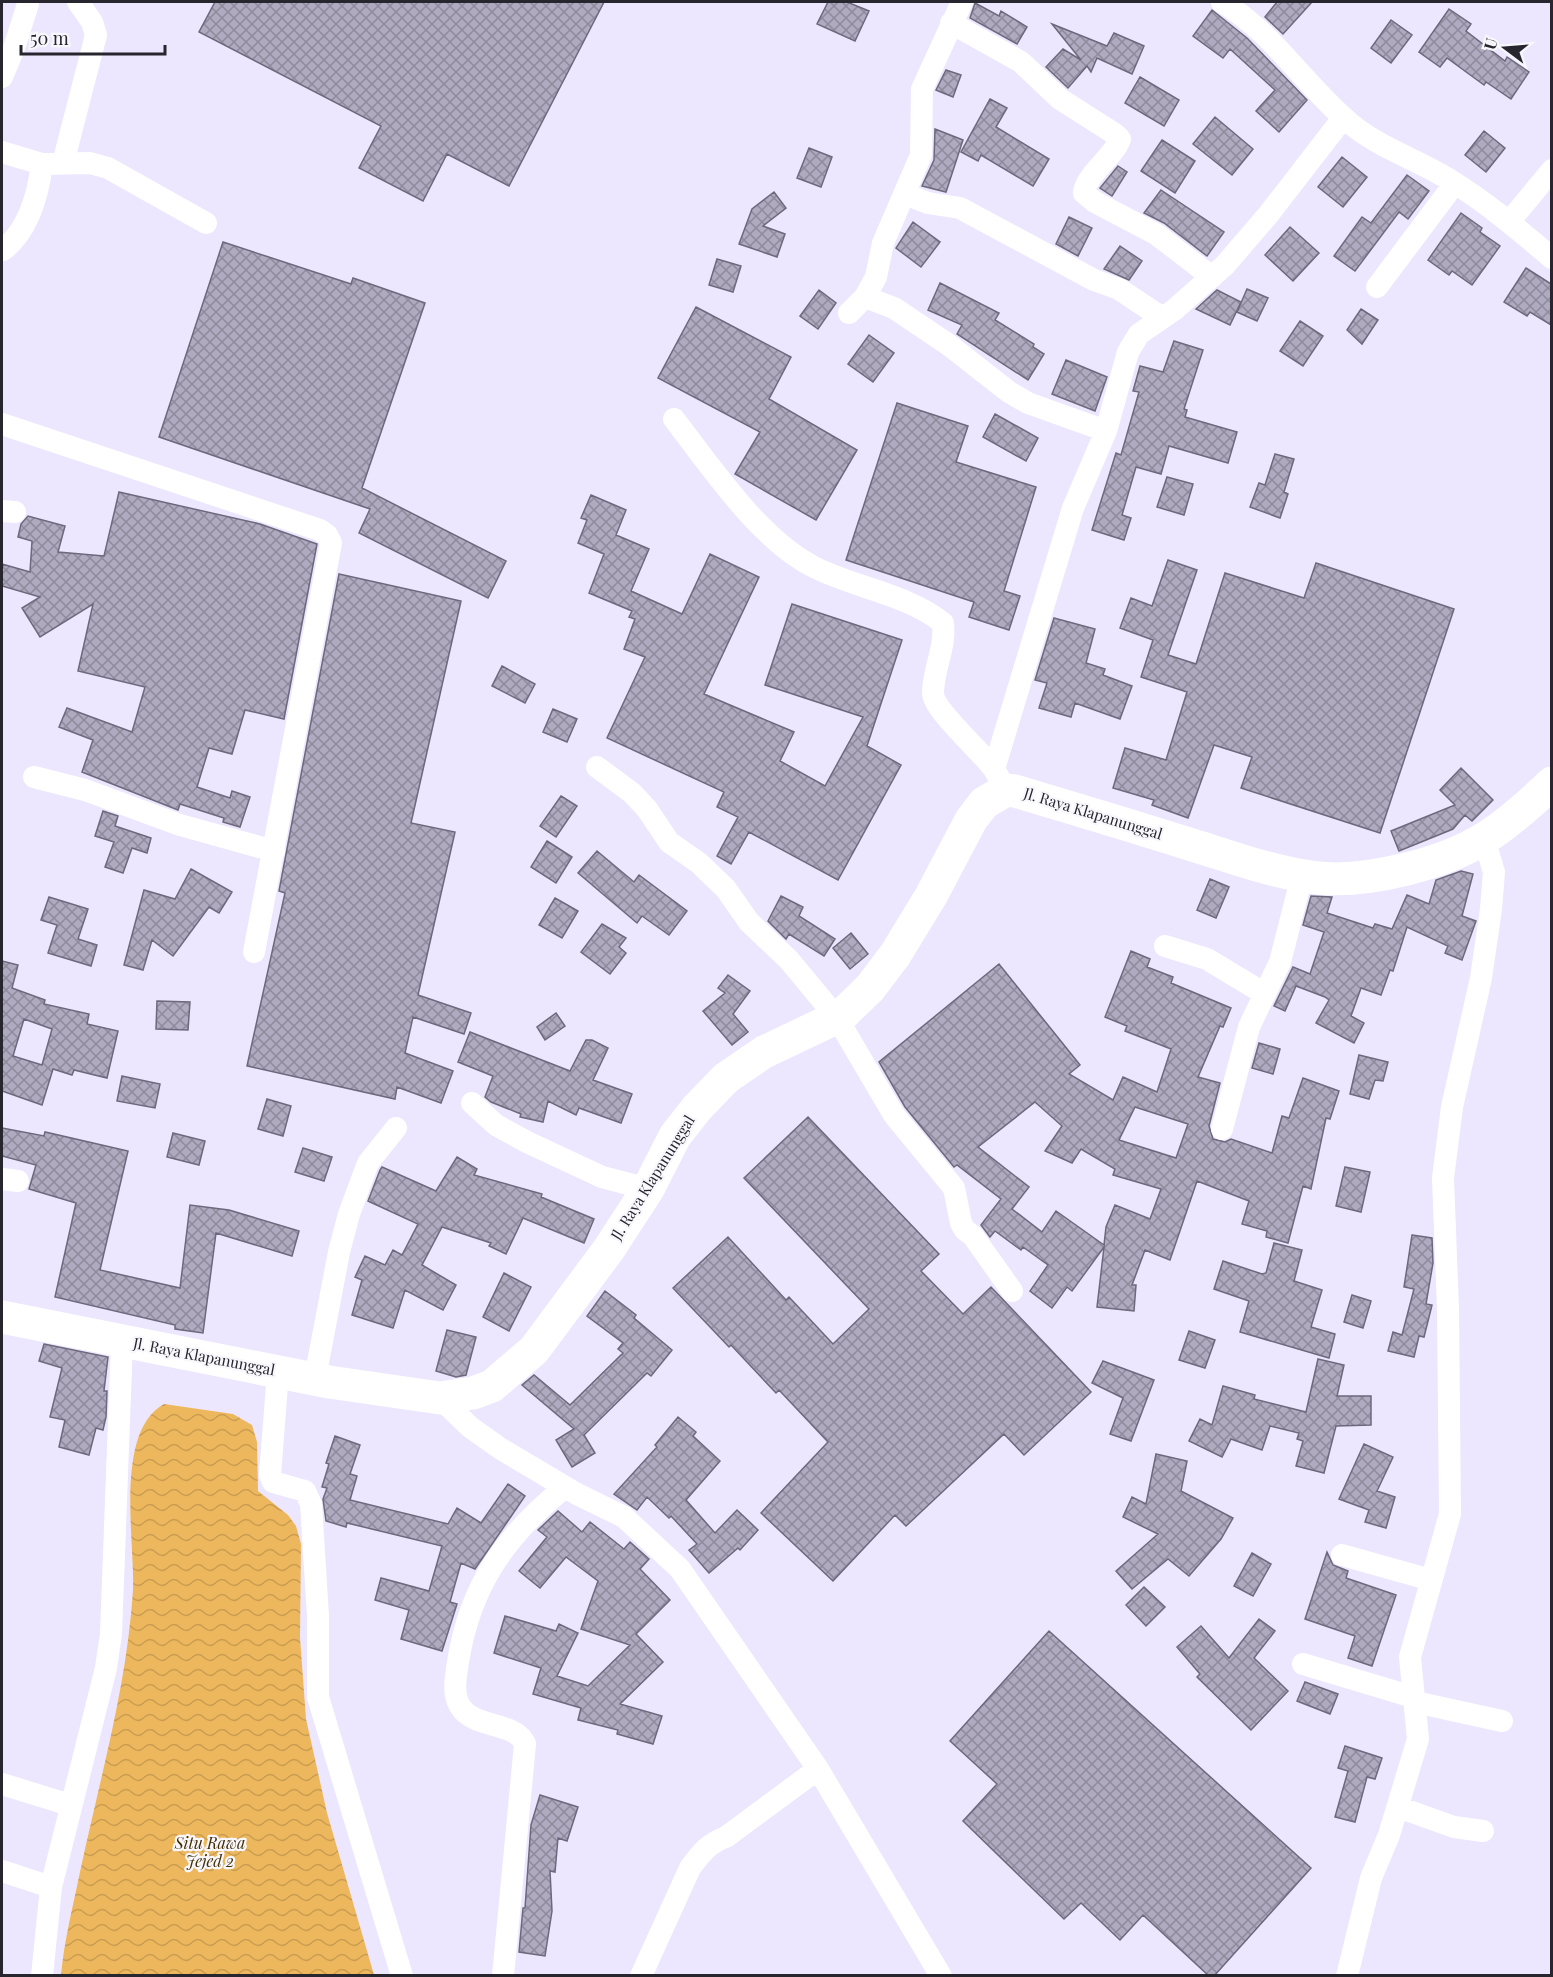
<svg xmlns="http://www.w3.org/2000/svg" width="1553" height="1977" font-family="'Playfair Display',serif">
<defs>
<pattern id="water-waves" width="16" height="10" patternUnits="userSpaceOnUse" patternTransform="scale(1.5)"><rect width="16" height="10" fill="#edb75d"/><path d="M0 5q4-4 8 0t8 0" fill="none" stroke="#cb9d51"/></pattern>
<pattern id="building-cross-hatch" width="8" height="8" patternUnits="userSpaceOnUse" patternTransform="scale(1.5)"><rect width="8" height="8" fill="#afaac0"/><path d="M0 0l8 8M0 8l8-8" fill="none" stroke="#8e8a9c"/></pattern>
</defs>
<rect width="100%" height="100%" fill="#ece7fe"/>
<path fill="url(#water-waves)" d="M164 1404 233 1414 252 1425 257 1442 258 1491 288 1515 296 1526 301 1544 300 1638 306 1719 327 1813 374 1975H61C64 1941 73 1906 80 1872 100 1778 127 1686 133 1590 135 1540 114 1432 164 1404Z"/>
<path fill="url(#building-cross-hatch)" stroke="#6d687c" stroke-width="1.5" fill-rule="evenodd" d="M215 2H604L509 186 447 154 423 201 359 168 381 126 199 32Z
M828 2H847L869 11 855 41 817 24Z
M1277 2H1312L1283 34 1265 17Z
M975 3 999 16 1001 11 1027 27 1017 44 970 18Z
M1449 9 1471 24 1466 31 1505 61 1507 57 1529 72 1511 99 1486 82 1484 85 1447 58 1440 67 1419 52Z
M1212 10 1247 38 1307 100 1279 132 1256 111 1275 90 1230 49 1223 58 1193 36Z
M1391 20 1412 35 1391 63 1371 48Z
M1052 24 1107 46 1114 33 1144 46 1132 74 1097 58 1091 72 1087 66 1068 88 1046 67 1063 49 1081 60Z
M946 70 961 75 953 97 936 90Z
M1140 77 1179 100 1164 126 1125 103Z
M990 99 1007 108 996 127 1049 159 1033 186 981 155 978 161 961 152Z
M1215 117 1253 149 1232 175 1193 144Z
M935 129 963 140 946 192 922 186 934 160Z
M1484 131 1505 148 1486 172 1465 155Z
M1162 140 1195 161 1175 193 1141 171Z
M809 148 832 157 821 187 797 178Z
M1342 157 1367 177 1343 207 1318 187Z
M1118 166 1127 172 1112 196 1100 188Z
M1407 175 1429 191 1408 219 1399 212 1355 271 1334 256 1362 217 1371 223Z
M1161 190 1224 232 1207 256 1164 223 1144 213Z
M774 192 786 208 763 226 785 234 777 257 739 244 752 209Z
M1461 213 1482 228 1480 232 1500 246 1472 285 1452 271 1449 275 1428 260Z
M1069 217 1092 228 1078 256 1056 244Z
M913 222 940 242 921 267 896 248Z
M1290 227 1319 253 1293 281 1265 255Z
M223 242 351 284 353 278 425 303 362 488 506 561 488 598 359 533 370 509 159 437Z
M1120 246 1142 261 1129 280 1104 269Z
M717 259 741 266 733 292 709 285Z
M1526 268 1551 284V325L1530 312 1527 316 1504 302Z
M940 283 999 313 995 320 1034 344 1033 347 1044 354 1028 380 957 334 962 325 928 310Z
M1247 289 1268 298 1257 321 1237 312Z
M819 290 836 303 818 329 800 316Z
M1217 290 1241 302 1230 325 1196 309Z
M696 307 791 357 769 399 857 450 816 520 735 474 760 432 658 378Z
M1361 309 1378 320 1362 344 1347 330Z
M1300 321 1323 336 1303 366 1280 351Z
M869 335 894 353 873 382 848 364Z
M1174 341 1203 350 1184 409 1187 410 1185 417 1237 432 1228 463 1169 446 1161 474 1136 467 1122 515 1131 518 1124 540 1092 530 1116 453 1121 455 1139 392 1133 391 1140 366 1163 372Z
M1066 360 1107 377 1095 411 1052 394Z
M897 403 968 426 956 462 1036 487 1004 591 1020 596 1009 630 969 617 974 602 846 560Z
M995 414 1038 438 1026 461 983 437Z
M1275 454 1294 459 1284 492 1288 494 1280 518 1250 507 1259 483 1265 485Z
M1167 477 1193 484 1184 515 1157 507Z
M119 492 260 524 317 544 284 719 245 710 232 754 209 748 197 787 230 798 232 791 250 797 240 827 223 822 224 818 180 804 178 810 82 772 93 740 59 727 67 708 132 732 145 687 78 671 93 604 40 637 22 608 40 597 2 586V564L30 572 32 541 18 537 21 524 28 516 65 526 58 552 104 556Z
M591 495 626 510 616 535 649 549 631 591 682 614 710 554 759 577 704 694 794 732 780 761 825 786 863 717 765 685 792 604 902 640 867 746 901 765 838 880 749 832 731 864 717 856 738 817 717 807 724 792 607 738 645 657 624 649 635 619 629 617 632 611 589 593 604 554 578 543 587 520 581 518Z
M1168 560 1197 570 1168 655 1196 664 1225 573 1304 598 1316 563 1454 609 1380 833 1241 788 1252 757 1214 745 1188 818 1152 805 1154 800 1113 788 1125 748 1166 760 1187 692 1141 677 1153 640 1120 628 1131 598 1152 606Z
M339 574 461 601 411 823 455 832 418 995 471 1013 464 1034 413 1017 405 1053 453 1071 441 1103 397 1087 395 1099 247 1066 285 893 279 891Z
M1054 618 1095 629 1086 663 1105 669 1103 675 1132 686 1120 719 1075 703 1071 717 1039 708 1047 683 1035 680Z
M502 666 535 684 525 703 492 686Z
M553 709 577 719 567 742 543 732Z
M1461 768 1493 800 1472 821 1465 815 1453 829 1399 851 1391 831 1455 805 1440 790Z
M561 796 577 806 556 837 540 826Z
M103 811 118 816 115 826 151 838 147 853 132 848 123 873 105 867 114 842 95 836Z
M547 841 572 857 556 883 531 867Z
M597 851 634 882 639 875 687 911 669 935 642 916 637 923 578 873Z
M191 869 232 892 219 913 209 907 173 956 152 940 143 970 124 965 144 890 175 899Z
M1461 871 1473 874 1462 916 1476 921 1462 960 1445 953 1448 946 1407 927 1393 971 1390 970 1381 995 1361 988 1351 1016 1364 1023 1354 1043 1316 1023 1329 1000 1325 997 1296 986 1285 1011 1274 1006 1293 967 1310 974 1324 932 1303 925 1311 896 1332 897 1327 913 1373 928 1375 924 1392 929 1407 895 1429 904 1436 880Z
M1210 879 1229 887 1216 918 1197 910Z
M781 896 803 907 799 916 835 939 824 956 789 934 786 939 768 921Z
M49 897 88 909 78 939 97 945 91 966 48 953 57 925 41 920Z
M555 898 578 911 562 938 539 925Z
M602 924 626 938 619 947 626 953 610 974 581 952Z
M851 933 868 954 850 969 833 948Z
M1131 951 1150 959 1147 967 1173 977 1171 983 1231 1008 1223 1027 1220 1026 1198 1077 1220 1083 1209 1126 1213 1139 1225 1142 1231 1139 1272 1153 1282 1116 1289 1118 1303 1078 1339 1091 1330 1119 1326 1118 1311 1189 1303 1186 1288 1243 1266 1237 1267 1231 1242 1224 1249 1201 1197 1181 1170 1260 1145 1250 1132 1285H1136L1134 1311 1097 1307 1104 1247 1072 1291 1067 1287 1052 1308 1030 1291 1048 1265 1023 1247 1021 1250 995 1231 990 1237 981 1225 1001 1199 957 1165 954 1167 905 1107 879 1062 999 964 1080 1065 1069 1074 1113 1100 1123 1077 1157 1092 1171 1049 1125 1031 1127 1026 1105 1017ZM1035 1102 1062 1126 1045 1151 1072 1163 1081 1149 1115 1169 1113 1175 1161 1189 1150 1219 1115 1205 1106 1227 1104 1245 1056 1211 1042 1232 1012 1209 1029 1187 978 1147ZM1135 1107 1188 1124 1176 1158 1119 1140Z
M2 961 18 965 12 988 45 1000 44 1004 89 1014 87 1024 118 1031 107 1078 74 1070 72 1075 53 1069 42 1105 2 1091ZM24 1019 52 1029 42 1065 13 1056Z
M728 975 750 991 733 1014 748 1032 732 1045 703 1011 725 993 718 988Z
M157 1001 190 1002 188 1030 156 1029Z
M556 1013 565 1026 545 1040 537 1027Z
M470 1032 570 1071 586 1040H592L608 1048 593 1080 632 1094 621 1123 579 1108 576 1115 548 1101 543 1122 520 1117 521 1114 491 1102 485 1097 493 1076 458 1062Z
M1259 1043 1280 1049 1273 1074 1252 1068Z
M1359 1055 1388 1062 1383 1081 1375 1080 1369 1099 1350 1094Z
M122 1076 160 1084 155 1108 117 1101Z
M267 1099 291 1106 283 1136 258 1129Z
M808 1117 939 1254 921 1271 963 1314 991 1287 1091 1392 1024 1455 1004 1434 906 1526 895 1515 833 1581 761 1513 828 1442 779 1390 776 1393 731 1345 729 1347 673 1288 728 1237 786 1300 789 1297 833 1344 869 1309 744 1178Z
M2 1128 44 1136 45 1132 128 1151 100 1270 180 1288 190 1205 229 1210 299 1231 292 1256 216 1233 203 1333 175 1329V1325L55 1297 76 1203 29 1189 36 1165 2 1156Z
M173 1133 205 1141 199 1165 167 1157Z
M303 1148 332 1157 324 1181 295 1172Z
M457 1157 477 1169 474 1175 542 1194 541 1197 594 1219 584 1243 523 1218 506 1254 489 1246 491 1243 442 1227 422 1265 456 1285 443 1310 405 1290 393 1328 352 1315 362 1280 355 1277 365 1256 385 1265 393 1250 402 1255 418 1224 368 1201 380 1170 382 1167 436 1191Z
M1345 1167 1370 1172 1361 1212 1336 1206Z
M1412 1235 1432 1238 1433 1263 1426 1304 1432 1305 1424 1337 1419 1336 1414 1357 1388 1351 1393 1332 1402 1335 1414 1289 1404 1287Z
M1274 1243 1302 1250 1294 1281 1322 1290 1311 1327 1335 1334 1329 1358 1240 1332 1249 1301 1214 1289 1223 1261 1262 1274 1266 1273Z
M504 1273 531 1287 509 1331 483 1317Z
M605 1291 636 1315 634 1318 672 1350 651 1376 647 1373 584 1435 595 1453 572 1467 556 1440 574 1429 522 1385 534 1375 570 1405 623 1353 618 1349 623 1343 587 1316Z
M1352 1295 1371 1301 1363 1328 1344 1322Z
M447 1330 476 1337 466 1375 456 1377 436 1371Z
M1189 1331 1215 1340 1205 1368 1179 1360Z
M44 1344 108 1357 104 1391H107L106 1417 103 1430 96 1428 89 1455 59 1447 65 1420 50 1417 62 1368 39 1361Z
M1318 1359 1344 1365 1337 1396H1371V1425L1336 1426 1324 1473 1296 1466 1303 1441 1297 1439 1299 1433 1270 1426 1262 1450 1231 1439 1222 1457 1189 1441 1200 1419 1212 1425 1223 1386 1255 1395 1254 1399 1306 1412Z
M1103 1361 1154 1380 1131 1441 1110 1434 1123 1398 1092 1383Z
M678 1417 696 1432 693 1436 720 1461 686 1500 715 1533 737 1510 758 1530 740 1550 738 1548 709 1573 689 1550 697 1544 671 1516 669 1518 647 1497 637 1510 614 1494 657 1447 655 1445Z
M335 1436 360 1445 350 1474 357 1476 350 1500 448 1524 457 1508 481 1523 508 1484 525 1496 475 1569 461 1563 450 1602 457 1604 442 1651 401 1639 409 1610 375 1600 381 1578 429 1591 442 1546 347 1523 346 1527 326 1521 323 1499 327 1488 322 1487 329 1464 326 1463Z
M1364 1444 1393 1457 1377 1491 1395 1497 1386 1528 1365 1522 1369 1510 1339 1499Z
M1156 1454 1187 1461 1181 1491 1233 1518 1221 1539 1189 1576 1168 1559 1132 1589 1116 1571 1158 1534 1123 1517 1132 1497 1146 1504Z
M558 1511 582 1532 590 1522 624 1549 630 1542 649 1559 640 1569 670 1600 636 1634 663 1662 620 1704 662 1716 653 1744 617 1734 618 1730 578 1720 581 1708 533 1694 541 1668 494 1653 505 1616 556 1631 559 1624 578 1633 557 1676 588 1686 630 1645 581 1629 598 1581 566 1557 540 1588 519 1571 547 1537 538 1530Z
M1327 1552 1333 1565 1348 1571 1346 1578 1396 1595 1372 1666 1348 1658 1355 1636 1305 1619Z
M1252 1553 1271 1564 1253 1596 1234 1586Z
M1144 1587 1165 1607 1146 1626 1126 1605Z
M1259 1619 1275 1631 1254 1658 1288 1691 1251 1730 1197 1677 1200 1674 1177 1647 1201 1626 1229 1658Z
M1049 1631 1311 1868 1214 1976H1209L1143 1915 1120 1940 1081 1903 1064 1919 963 1821 997 1784 950 1741Z
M1305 1682 1338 1694 1330 1714 1297 1701Z
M1345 1746 1382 1758 1375 1779 1367 1777 1355 1822 1335 1817 1348 1771 1338 1768Z
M540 1795 578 1807 567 1841 558 1838 555 1872 550 1871 552 1911 545 1956 519 1952 523 1908H525L531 1825Z"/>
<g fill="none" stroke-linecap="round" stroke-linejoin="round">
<path stroke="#fff" stroke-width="22" d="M1222 2C1272 32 1301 80 1344 118 1375 147 1415 158 1450 180 1486 202 1519 230 1552 258
M951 23 1021 62 1060 99 1115 134 1120 139C1114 157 1085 175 1084 193L1095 202 1156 234 1212 277
M2 77 14 48 28 4
M2 152 42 164 90 163 108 168 206 223
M63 163 96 35 92 22 78 2
M905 194 928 203 960 208 1094 280 1119 289 1161 317
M1509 222 1552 170
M3 250C29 230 38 195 42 164
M1377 287 1455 183
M865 297 894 308 949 345 1009 392 1028 403 1106 431
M849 313 865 297 876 277 883 243 921 155 922 89 962 2
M674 419C711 467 760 540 814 567 855 588 907 594 943 623 946 648 933 669 933 693 933 710 982 752 994 769
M2 424 320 530 327 535 331 543 254 952
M2 511 15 512
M597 767 632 793 647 809 669 842 699 863 726 889 749 922 789 960 837 1018 894 1115 954 1188 961 1223 965 1230 973 1236 1012 1291
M34 777 85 790 180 825 274 851
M1006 790 994 769 1073 508 1106 431 1128 352 1139 334 1174 310 1225 265 1268 215 1343 118
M1165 946 1207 959 1265 994
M472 1103 496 1125 527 1142 602 1177 648 1189
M1222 1129 1249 1027 1280 962 1302 876
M2 1179 18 1181
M278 1372 270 1475 273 1482 305 1491 311 1504 318 1616V1697L402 1976
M315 1378 339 1252 349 1214 368 1163 396 1128
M440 1398 470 1427 501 1449 577 1494 624 1517 680 1569 818 1769 941 1976
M1342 1555 1431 1580
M1303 1664 1413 1697
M1415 1702 1502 1721
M2 1784 70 1805
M1398 1807 1454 1827 1483 1831
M2 1871 51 1887
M42 1976 51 1887 106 1668 111 1634 122 1341
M503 1976 525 1744C516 1721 473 1729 460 1706 452 1693 456 1676 458 1662 470 1585 506 1535 565 1487
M641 1976 690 1868C701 1853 709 1843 726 1837L818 1769
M1347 1976 1371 1878 1389 1835 1418 1739 1410 1657 1450 1514 1448 1309 1443 1178 1452 1107 1481 978 1491 909 1494 872 1484 839"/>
<path stroke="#fff" stroke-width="33" d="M2 1317 329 1382 440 1398 473 1393 492 1386 534 1350 609 1249 648 1189 675 1136 697 1108 726 1078 764 1052 842 1015 870 988 895 955 931 896 971 820 984 803 1006 790 1015 791C1072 808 1129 825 1186 843 1229 856 1273 873 1318 878 1367 883 1443 864 1485 838 1509 823 1531 803 1552 783"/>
</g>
<g text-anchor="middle" stroke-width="4.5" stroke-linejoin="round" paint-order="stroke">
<g font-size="15" fill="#27252d" stroke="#f8f7fc">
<text transform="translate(1093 814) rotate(17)" y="5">Jl. Raya Klapanunggal</text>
<text transform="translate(653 1178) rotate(-58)" y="5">Jl. Raya Klapanunggal</text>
<text transform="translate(204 1357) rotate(11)" y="5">Jl. Raya Klapanunggal</text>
</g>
<g font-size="16" font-style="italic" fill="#412c03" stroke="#f8f7fc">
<text x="210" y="1849">Situ Rawa<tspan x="210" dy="18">Jejed 2</tspan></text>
</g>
</g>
<rect width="1553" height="1977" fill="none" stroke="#27252d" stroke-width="6"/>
<g transform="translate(1505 48) rotate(286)" stroke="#f8f7fc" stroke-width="4.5" paint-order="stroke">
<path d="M0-4.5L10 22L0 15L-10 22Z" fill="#27252d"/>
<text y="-9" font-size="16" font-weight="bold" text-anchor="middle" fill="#27252d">U</text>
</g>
<path d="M21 45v9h144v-9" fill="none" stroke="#27252d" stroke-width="3"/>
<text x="30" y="45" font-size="18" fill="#27252d" stroke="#f8f7fc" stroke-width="4.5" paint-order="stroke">50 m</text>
</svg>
